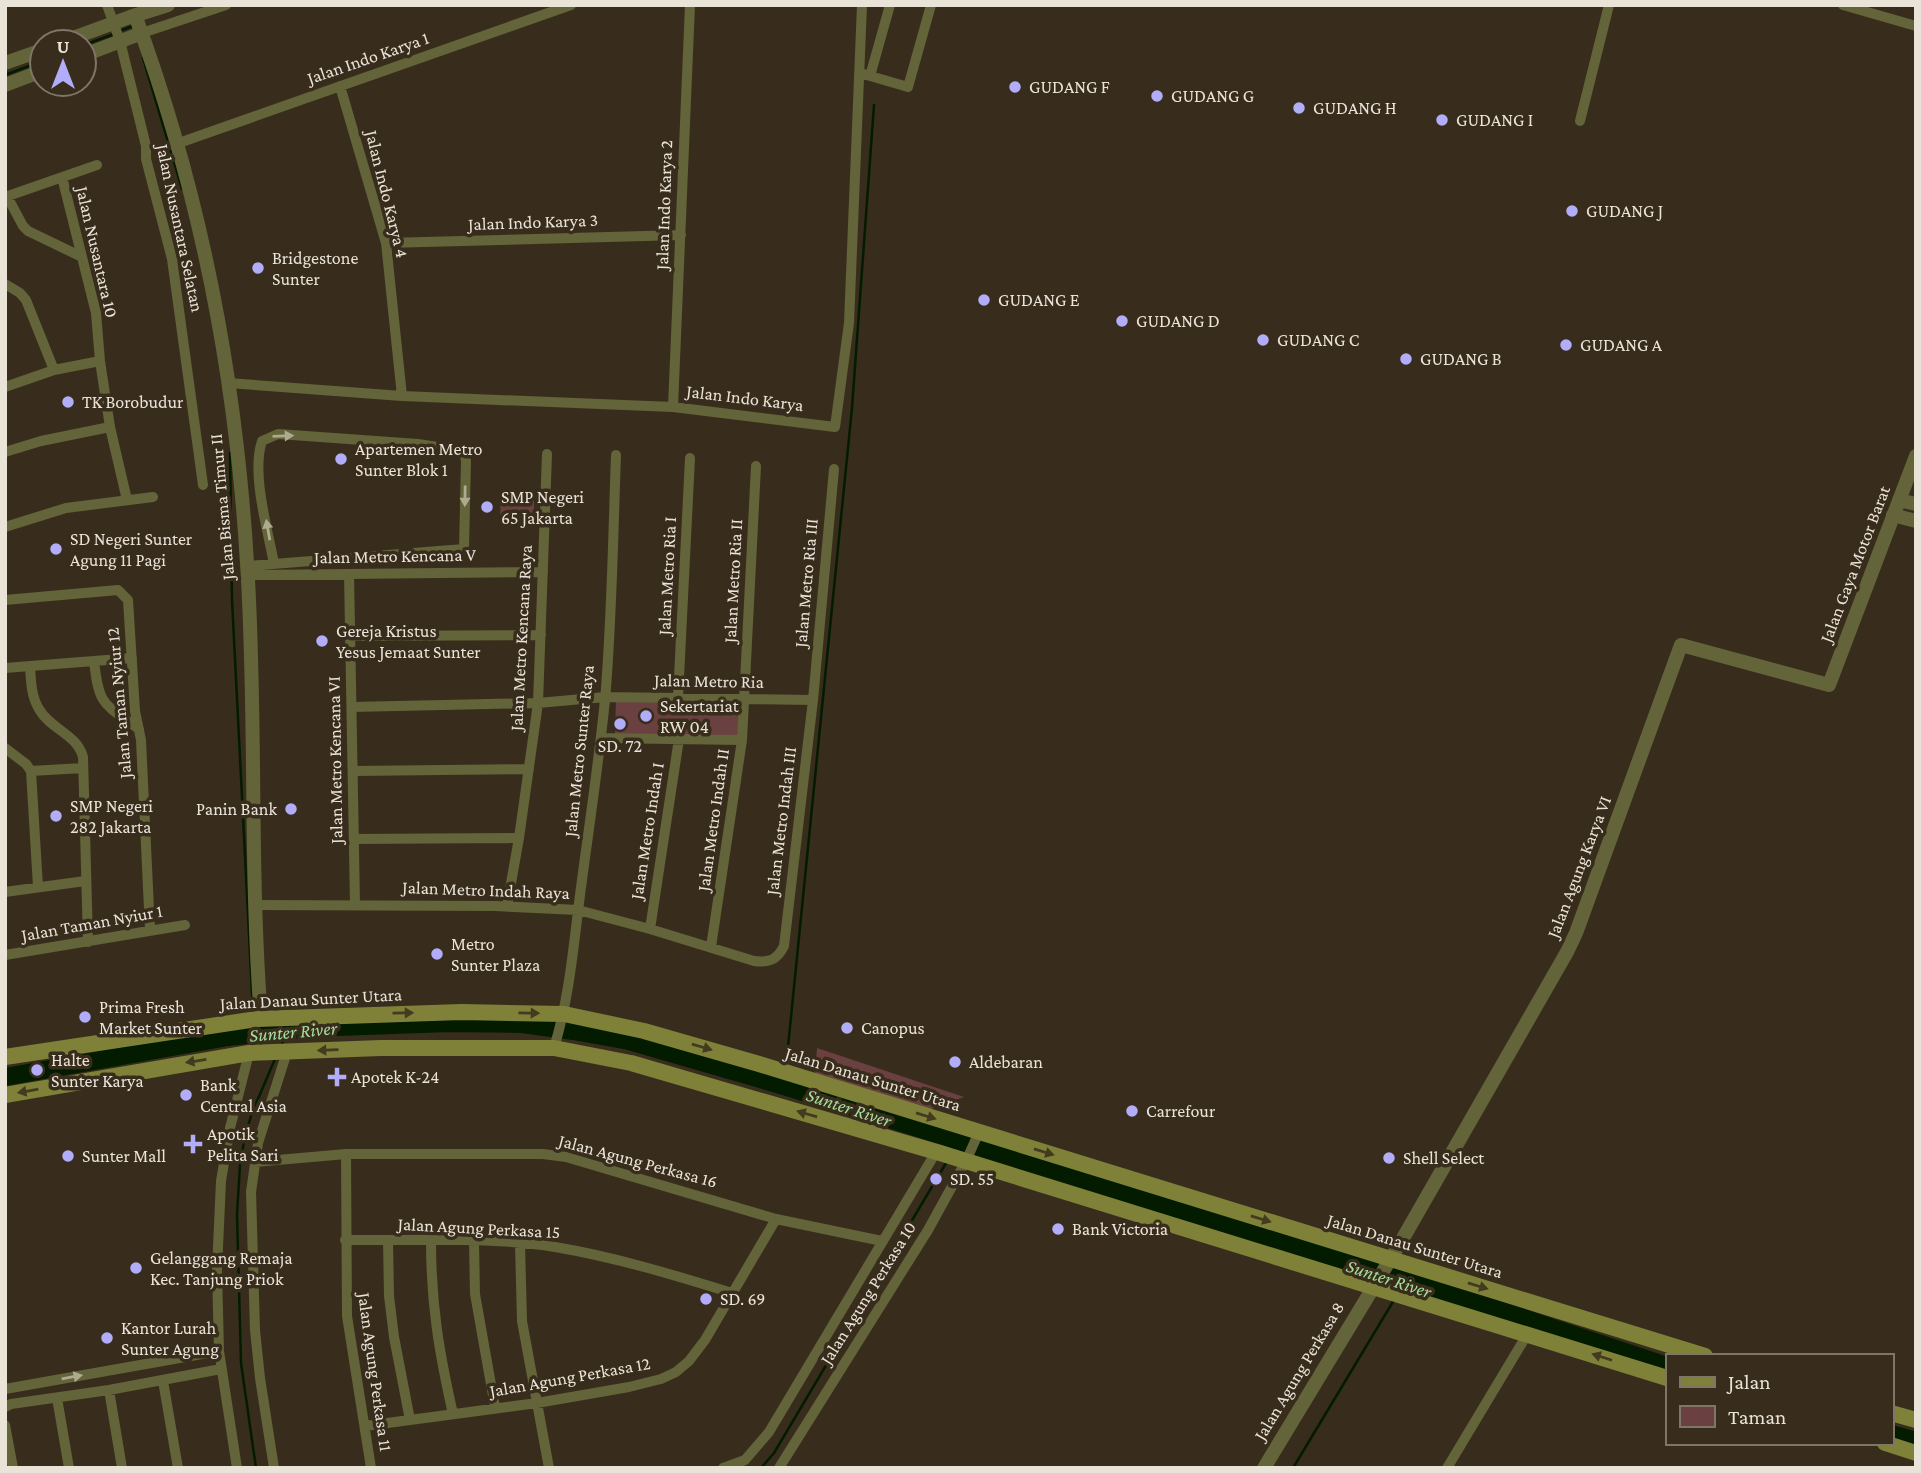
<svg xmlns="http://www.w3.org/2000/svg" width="1921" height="1473" font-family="'Crimson Pro',serif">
<rect width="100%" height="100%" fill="#382d1c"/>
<path fill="#6a4040" d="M501 495 534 496V520L500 519Z
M616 699 741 701 740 737 615 734Z
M817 1048 964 1097 928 1110 815 1075Z
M787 1076 963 1128 959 1140 785 1085Z"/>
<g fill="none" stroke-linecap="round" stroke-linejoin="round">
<path stroke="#031c00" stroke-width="2.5" d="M120 31 133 26
M84 45 114 34
M143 58 182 189
M5 75 42 61
M230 453 232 600 253 1013
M281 1046 287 1031
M786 1067 852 408 874 105
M784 1086 785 1077
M953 1151 958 1141
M1401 1288 1405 1281
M256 1468 241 1363 237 1214 240 1165 245 1136 252 1113 275 1059
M761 1468 774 1453 946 1163
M1293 1468 1394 1300"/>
<path stroke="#031c00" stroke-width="18" d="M5 1077 228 1037 308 1028 450 1023 522 1024 573 1031 629 1041 784 1086 1487 1306 1667 1366
M1891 1434 1916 1441"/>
<path stroke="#636439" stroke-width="10" d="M107 5 120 41 146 146V159L172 259 203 485
M1843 5 1916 26
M142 33 226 5
M860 73 908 87 931 5
M870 76 890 5
M340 86 386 243 402 396
M1580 121 1609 5
M176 144 571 5
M62 177 96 313 100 361 110 427 127 500
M7 196 23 226 28 231 82 257
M5 197 97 165
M386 243 681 235
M5 284 20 293 26 300 54 370
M228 383 402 396 673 407 835 427 849 323 862 5
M5 387 54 370 100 361
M673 407 690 5
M5 452 41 441 110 427
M5 527 66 508 153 497
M248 566 464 549 466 460 463 451 418 444 278 434 262 441C251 474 268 530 274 564
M349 574 355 904
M248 575 543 572
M5 600 118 590 128 600 135 711 141 740 150 930
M351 636 541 635
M94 661C99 706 103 703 139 729
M30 666C31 681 31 696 39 709 50 729 77 734 83 757L88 942
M5 668 132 658
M678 697 690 458
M352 707 538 703 605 697 813 700
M601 738 742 740
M5 748 26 764 31 771 38 887
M31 771 83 768
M353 771 529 769
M354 839 519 838
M5 892 85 881
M255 905 495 906 578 910 650 929 754 961C769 963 777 960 784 946L813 700 834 469
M507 906 519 838 538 703 547 454
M650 929 679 739
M711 947 742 740 756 466
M5 955 185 925
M554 1048C571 992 574 937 582 880 590 820 599 760 605 700 612 619 613 537 616 455
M346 1154 347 1316 371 1468
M255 1162 346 1154H543L566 1157 776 1219 882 1241
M345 1240C413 1241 488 1236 555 1247 615 1257 674 1275 732 1293
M388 1240 389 1296 394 1337 410 1420
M431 1241C431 1304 439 1352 453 1414
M474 1241 475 1294 495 1407
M520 1244 522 1321 549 1468
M163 1381 178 1468
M5 1389 219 1351
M109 1390 122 1468
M57 1398 69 1468
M5 1407 11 1404 109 1390 221 1369
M5 1425 13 1468
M365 1426 537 1403 629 1387 661 1379 676 1372 689 1361 705 1340 776 1219
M237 1468 219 1351 217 1269 221 1181 230 1128 249 1053
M274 1468 260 1378 255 1330 251 1192 258 1143 287 1052
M723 1468 745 1460 769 1432 936 1152
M779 1468 928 1230 966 1161 979 1132
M1447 1468 1528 1333"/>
<path stroke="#636439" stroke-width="14" d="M135 15C200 191 236 377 247 563 257 715 249 867 261 1018
M62 42 130 17 168 5
M84 55 142 33
M5 63 42 50
M5 85 42 71
M1899 500 1916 504
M1893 515 1916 521
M1264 1468 1402 1240 1567 952 1576 933 1681 645 1829 685 1916 456"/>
<path stroke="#7f8139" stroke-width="16" d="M5 1057 257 1019 461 1012 564 1014 644 1031 759 1064 1705 1356
M5 1095 249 1053 381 1048H554L631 1063 940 1153 1667 1378
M1891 1413 1916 1420
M1885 1443 1916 1453"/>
</g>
<defs><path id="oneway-solid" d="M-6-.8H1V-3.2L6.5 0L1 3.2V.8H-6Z" transform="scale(1.75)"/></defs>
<g fill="#adaa90">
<use href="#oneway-solid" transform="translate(283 436) rotate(-2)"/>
<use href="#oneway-solid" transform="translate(465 496) rotate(91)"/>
<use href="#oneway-solid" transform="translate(268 530) rotate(-100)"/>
<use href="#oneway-solid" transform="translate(72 1377) rotate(-10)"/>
</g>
<g fill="#433a20">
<use href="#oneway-solid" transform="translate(403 1013) rotate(-1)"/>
<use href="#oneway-solid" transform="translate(529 1013) rotate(1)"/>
<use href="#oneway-solid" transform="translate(702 1047) rotate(16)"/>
<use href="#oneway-solid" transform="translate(328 1050) rotate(178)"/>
<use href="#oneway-solid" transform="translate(196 1061) rotate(171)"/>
<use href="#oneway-solid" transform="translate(28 1091) rotate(170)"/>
<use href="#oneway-solid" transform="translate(807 1114) rotate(-164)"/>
<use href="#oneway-solid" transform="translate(926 1116) rotate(17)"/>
<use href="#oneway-solid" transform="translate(1044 1152) rotate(17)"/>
<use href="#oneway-solid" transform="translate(1261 1219) rotate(17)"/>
<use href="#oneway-solid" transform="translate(1478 1286) rotate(17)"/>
<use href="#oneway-solid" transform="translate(1602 1357) rotate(-162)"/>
</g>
<g fill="#b2adf9" stroke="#382d1c" stroke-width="2.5">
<circle cx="1015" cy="87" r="7"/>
<circle cx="1157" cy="96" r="7"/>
<circle cx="1299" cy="108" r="7"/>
<circle cx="1442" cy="120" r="7"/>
<circle cx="1572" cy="211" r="7"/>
<circle cx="258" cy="268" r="7"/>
<circle cx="984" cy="300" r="7"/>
<circle cx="1122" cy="321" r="7"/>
<circle cx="1263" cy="340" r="7"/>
<circle cx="1566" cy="345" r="7"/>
<circle cx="1406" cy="359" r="7"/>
<circle cx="68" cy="402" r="7"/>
<circle cx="341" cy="459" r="7"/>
<circle cx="487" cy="507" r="7"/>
<circle cx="56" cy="549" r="7"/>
<circle cx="322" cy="641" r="7"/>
<circle cx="646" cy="716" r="7"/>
<circle cx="620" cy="724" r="7"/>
<circle cx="291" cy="809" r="7"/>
<circle cx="56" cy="816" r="7"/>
<circle cx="437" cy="954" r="7"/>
<circle cx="85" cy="1017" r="7"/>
<circle cx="847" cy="1028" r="7"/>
<circle cx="955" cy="1062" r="7"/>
<circle cx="37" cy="1070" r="7"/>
<path d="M333.5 1066.5h7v7h7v7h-7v7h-7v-7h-7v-7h7z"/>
<circle cx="186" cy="1095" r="7"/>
<circle cx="1132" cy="1111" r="7"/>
<path d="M189.5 1133.5h7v7h7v7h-7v7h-7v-7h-7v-7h7z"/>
<circle cx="68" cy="1156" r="7"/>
<circle cx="1389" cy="1158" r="7"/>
<circle cx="936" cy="1179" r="7"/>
<circle cx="1058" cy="1229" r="7"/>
<circle cx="136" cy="1268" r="7"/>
<circle cx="706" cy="1299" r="7"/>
<circle cx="107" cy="1338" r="7"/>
</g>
<g text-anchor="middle" stroke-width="7" stroke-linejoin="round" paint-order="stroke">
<g font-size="18" fill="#eae3d8" stroke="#382d1c">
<text transform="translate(368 58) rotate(-19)" y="6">Jalan Indo Karya 1</text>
<text transform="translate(387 194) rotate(76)" y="6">Jalan Indo Karya 4</text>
<text transform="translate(664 205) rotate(-88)" y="6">Jalan Indo Karya 2</text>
<text transform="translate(533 222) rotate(-2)" y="6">Jalan Indo Karya 3</text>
<text transform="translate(180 228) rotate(78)" y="6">Jalan Nusantara Selatan</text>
<text transform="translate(97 252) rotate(77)" y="6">Jalan Nusantara 10</text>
<text transform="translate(745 398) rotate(7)" y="6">Jalan Indo Karya</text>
<text transform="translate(222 507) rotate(-95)" y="6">Jalan Bisma Timur II</text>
<text transform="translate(395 556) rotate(-1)" y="6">Jalan Metro Kencana V</text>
<text transform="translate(1855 564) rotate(-69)" y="6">Jalan Gaya Motor Barat</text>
<text transform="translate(667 576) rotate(-87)" y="6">Jalan Metro Ria I</text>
<text transform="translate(733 581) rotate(-87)" y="6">Jalan Metro Ria II</text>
<text transform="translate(806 583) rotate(-85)" y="6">Jalan Metro Ria III</text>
<text transform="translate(521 638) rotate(-87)" y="6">Jalan Metro Kencana Raya</text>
<text transform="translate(709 681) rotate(1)" y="6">Jalan Metro Ria</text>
<text transform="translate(119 703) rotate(-95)" y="6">Jalan Taman Nyiur 12</text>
<text transform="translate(579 751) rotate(-84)" y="6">Jalan Metro Sunter Raya</text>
<text transform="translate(335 760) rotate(-91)" y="6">Jalan Metro Kencana VI</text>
<text transform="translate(713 820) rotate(-82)" y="6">Jalan Metro Indah II</text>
<text transform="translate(781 821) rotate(-83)" y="6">Jalan Metro Indah III</text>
<text transform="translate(647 831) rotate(-81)" y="6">Jalan Metro Indah I</text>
<text transform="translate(1579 867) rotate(-69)" y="6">Jalan Agung Karya VI</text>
<text transform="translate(486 890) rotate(2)" y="6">Jalan Metro Indah Raya</text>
<text transform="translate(92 923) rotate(-10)" y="6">Jalan Taman Nyiur 1</text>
<text transform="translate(311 999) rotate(-3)" y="6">Jalan Danau Sunter Utara</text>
<text transform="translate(873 1079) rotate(17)" y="6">Jalan Danau Sunter Utara</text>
<text transform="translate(638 1161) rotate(15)" y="6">Jalan Agung Perkasa 16</text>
<text transform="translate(479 1228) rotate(3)" y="6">Jalan Agung Perkasa 15</text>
<text transform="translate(1415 1246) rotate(17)" y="6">Jalan Danau Sunter Utara</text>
<text transform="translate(868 1293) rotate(-58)" y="6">Jalan Agung Perkasa 10</text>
<text transform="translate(1299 1371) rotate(-59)" y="6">Jalan Agung Perkasa 8</text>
<text transform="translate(375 1372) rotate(82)" y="6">Jalan Agung Perkasa 11</text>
<text transform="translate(570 1377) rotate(-10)" y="6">Jalan Agung Perkasa 12</text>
</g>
<g font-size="18" fill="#eae3d8" stroke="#382d1c" text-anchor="start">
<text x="1029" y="93">GUDANG F</text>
<text x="1171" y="102">GUDANG G</text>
<text x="1313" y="114">GUDANG H</text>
<text x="1456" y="126">GUDANG I</text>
<text x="1586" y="217">GUDANG J</text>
<text x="272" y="264">Bridgestone<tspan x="272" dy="21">Sunter</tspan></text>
<text x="998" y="306">GUDANG E</text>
<text x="1136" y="327">GUDANG D</text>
<text x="1277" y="346">GUDANG C</text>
<text x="1580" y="351">GUDANG A</text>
<text x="1420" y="365">GUDANG B</text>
<text x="82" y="408">TK Borobudur</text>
<text x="355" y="455">Apartemen Metro<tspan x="355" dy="21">Sunter Blok 1</tspan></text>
<text x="501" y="503">SMP Negeri<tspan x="501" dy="21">65 Jakarta</tspan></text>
<text x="70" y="545">SD Negeri Sunter<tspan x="70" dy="21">Agung 11 Pagi</tspan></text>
<text x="336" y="637">Gereja Kristus<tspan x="336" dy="21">Yesus Jemaat Sunter</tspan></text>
<text x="660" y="712">Sekertariat<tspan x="660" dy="21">RW 04</tspan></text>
<text x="620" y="752" text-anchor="middle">SD. 72</text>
<text x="70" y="812">SMP Negeri<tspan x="70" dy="21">282 Jakarta</tspan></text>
<text x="277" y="815" text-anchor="end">Panin Bank</text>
<text x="451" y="950">Metro<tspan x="451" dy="21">Sunter Plaza</tspan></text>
<text x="99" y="1013">Prima Fresh<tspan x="99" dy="21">Market Sunter</tspan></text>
<text x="861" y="1034">Canopus</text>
<text x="51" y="1066">Halte<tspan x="51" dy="21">Sunter Karya</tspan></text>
<text x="969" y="1068">Aldebaran</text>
<text x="351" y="1083">Apotek K-24</text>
<text x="200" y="1091">Bank<tspan x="200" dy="21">Central Asia</tspan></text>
<text x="1146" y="1117">Carrefour</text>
<text x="207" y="1140">Apotik<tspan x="207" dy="21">Pelita Sari</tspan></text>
<text x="82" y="1162">Sunter Mall</text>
<text x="1403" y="1164">Shell Select</text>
<text x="950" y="1185">SD. 55</text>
<text x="1072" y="1235">Bank Victoria</text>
<text x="150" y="1264">Gelanggang Remaja<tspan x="150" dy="21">Kec. Tanjung Priok</tspan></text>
<text x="720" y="1305">SD. 69</text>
<text x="121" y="1334">Kantor Lurah<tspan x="121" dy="21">Sunter Agung</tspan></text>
</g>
<g font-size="19" font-style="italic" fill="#a5df9b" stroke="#382d1c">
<text transform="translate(293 1031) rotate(-5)" y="7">Sunter River</text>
<text transform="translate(849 1107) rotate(18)" y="7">Sunter River</text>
<text transform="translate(1389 1278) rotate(18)" y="7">Sunter River</text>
</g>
</g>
<rect width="1921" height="1473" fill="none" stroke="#eae3d8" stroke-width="14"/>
<rect x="1666" y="1354" width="228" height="91" fill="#382d1c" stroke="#7f7667" stroke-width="2"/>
<rect x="1680" y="1377" width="35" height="10" fill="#7f8139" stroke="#7f7667" stroke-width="2"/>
<text x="1728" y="1389" font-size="21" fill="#eae3d8">Jalan</text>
<rect x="1680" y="1406" width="35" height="21" fill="#6a4040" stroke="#7f7667" stroke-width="2"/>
<text x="1728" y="1424" font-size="21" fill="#eae3d8">Taman</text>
<g transform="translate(63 63)"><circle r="33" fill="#382d1c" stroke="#7f7667" stroke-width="2"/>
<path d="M0-5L12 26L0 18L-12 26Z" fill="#b2adf9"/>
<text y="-10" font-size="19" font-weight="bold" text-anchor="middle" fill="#eae3d8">U</text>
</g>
</svg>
